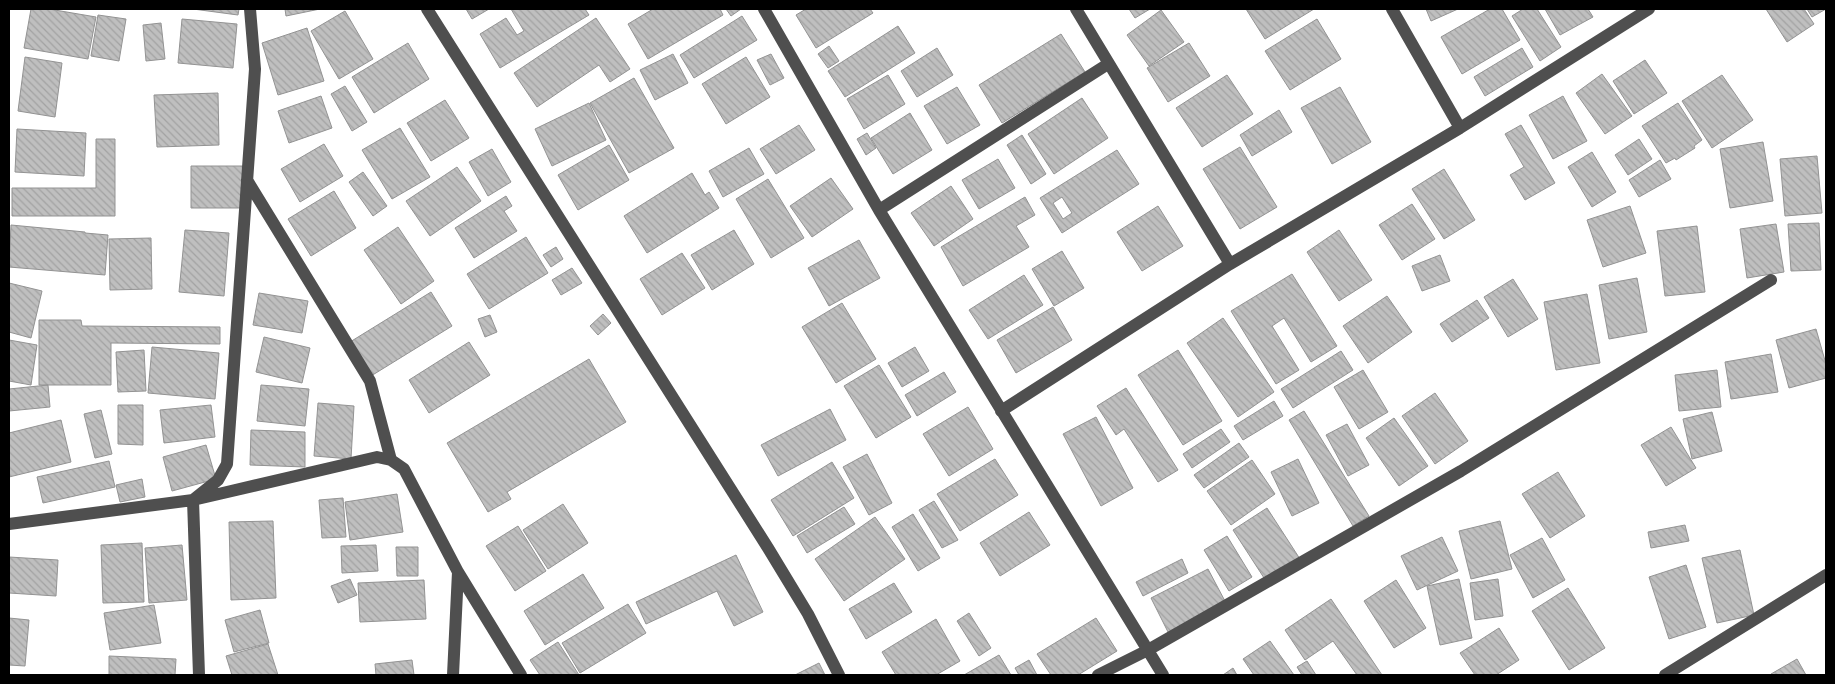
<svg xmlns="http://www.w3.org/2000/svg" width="1835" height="684" font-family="Manrope,sans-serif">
<defs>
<pattern id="building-back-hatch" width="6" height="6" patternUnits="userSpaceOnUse" patternTransform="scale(1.25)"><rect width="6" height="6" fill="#bfbfbf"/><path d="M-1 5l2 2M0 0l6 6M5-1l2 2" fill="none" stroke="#a2a2a2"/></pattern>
</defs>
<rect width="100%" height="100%" fill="#fff"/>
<path fill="url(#building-back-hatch)" stroke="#939393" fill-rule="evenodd" d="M31 9H49L96 17 88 59 24 48Z
M193 9H239L238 15Z
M285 9H320L286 16Z
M466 9H489L472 19Z
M511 9H585L589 15 500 68 480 34 506 18 517 35 524 31Z
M653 9H720L723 15 648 59 628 24Z
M726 9H741L731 16Z
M806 9H870L873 13 816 48 796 15Z
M1129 9H1150L1135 18Z
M1246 9H1314L1265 39Z
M1426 9H1458L1431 21Z
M1490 9H1502L1520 40 1462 74 1441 37Z
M1523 9H1537L1561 47 1540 61 1512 16Z
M1545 9H1588L1593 17 1560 35Z
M1766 9H1804L1814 24 1787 42Z
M1807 9H1826L1812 17Z
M1161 10 1184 42 1149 66 1127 35Z
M345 11 373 59 339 79 311 31Z
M98 15 126 19 119 61 91 56Z
M742 16 757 40 694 78 680 55Z
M596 18 630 69 610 82 599 65 537 107 514 73Z
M182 19 237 24 233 68 178 63Z
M1317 19 1341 59 1290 90 1265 51Z
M161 23 165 59 146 61 143 25Z
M898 26 915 53 845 97 828 71Z
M307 28 324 81 278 95 262 43Z
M1061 34 1085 72 1002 123 979 85Z
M408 43 429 79 374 113 352 77Z
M1189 43 1210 76 1168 102 1147 68Z
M829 46 839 61 828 68 818 54Z
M937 48 953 75 917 97 901 71Z
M1522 48 1533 67 1485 96 1474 77Z
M673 54 688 83 655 100 640 70Z
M771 54 784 78 770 85 757 60Z
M25 57 62 63 55 117 18 111Z
M746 57 770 97 726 124 702 84Z
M1645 60 1667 93 1634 114 1613 81Z
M1602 74 1632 116 1605 134 1576 93Z
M888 75 905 104 864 129 847 99Z
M1227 75 1253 114 1202 147 1176 108Z
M1722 75 1753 120 1712 148 1682 101Z
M634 78 674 148 629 173 590 103Z
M345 86 367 122 352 131 331 94Z
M957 87 980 125 947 144 924 106Z
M1340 87 1371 142 1332 164 1301 108Z
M218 93 219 145 157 147 154 95Z
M321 96 332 128 289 143 278 111Z
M1563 96 1587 141 1553 159 1529 115Z
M1082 98 1108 138 1054 174 1028 134Z
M445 100 469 138 431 161 407 123Z
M589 103 606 140 552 166 535 129Z
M1678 103 1702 140 1694 146 1695 148 1676 160 1675 158 1666 163 1642 126Z
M1279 110 1292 132 1252 156 1240 135Z
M910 113 932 150 893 174 871 138Z
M799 125 815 150 776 174 760 149Z
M1521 125 1555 183 1525 200 1510 175 1524 167 1505 134Z
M400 128 430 177 392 199 362 150Z
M17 129 86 133 84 176 15 172Z
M867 133 876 148 866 155 857 139Z
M1022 135 1046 174 1031 184 1007 145Z
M96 139H115V216H12V188H96Z
M1639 139 1652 159 1628 175 1615 155Z
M1763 142 1773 201 1730 208 1720 149Z
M324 144 343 176 300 202 281 169Z
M609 145 629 180 578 210 558 175Z
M1240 147 1277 207 1240 229 1203 169Z
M749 148 764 174 723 197 709 171Z
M492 149 511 182 488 196 469 162Z
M1117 150 1139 184 1062 233 1040 198ZM1062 197 1072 213 1063 219 1053 203Z
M1592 152 1616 192 1592 207 1568 167Z
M1817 156 1822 213 1785 216 1780 159Z
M998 159 1015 188 979 209 962 180Z
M1660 160 1671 179 1639 197 1629 180Z
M191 166H243V208H191Z
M457 167 481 201 430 236 406 201Z
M1444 169 1475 220 1444 239 1412 189Z
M363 172 387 206 373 216 349 182Z
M692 173 705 195 709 192 719 208 647 253 624 216Z
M831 178 853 209 812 237 790 206Z
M768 179 804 238 771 258 736 199Z
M951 186 973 219 934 246 911 213Z
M334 191 356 228 311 256 288 219Z
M506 196 512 206 504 211 517 231 474 258 455 228Z
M1025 197 1035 215 1016 226 1029 247 963 286 941 247Z
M1412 204 1435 239 1402 260 1379 225Z
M1158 206 1183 246 1142 271 1117 232Z
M1630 206 1646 253 1603 267 1587 220Z
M1819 223 1821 270 1791 271 1788 224Z
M1776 224 1784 272 1747 278 1740 229Z
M11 225 85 232V233L108 235 105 275 9 267Z
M1697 226 1705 292 1665 296 1657 231Z
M398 227 434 281 401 304 364 250Z
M185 230 229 233 224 296 179 292Z
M734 230 754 264 712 290 691 255Z
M1339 230 1372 280 1339 301 1307 252Z
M526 237 548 273 489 309 467 274Z
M151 238 152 289 110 290 109 239Z
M859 240 880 278 829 306 808 268Z
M556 247 563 259 551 267 543 255Z
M1062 251 1084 288 1054 306 1032 269Z
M682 253 705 288 662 315 640 279Z
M1440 255 1450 281 1422 291 1412 266Z
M572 268 582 283 561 295 552 280Z
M1292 274 1337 346 1311 362 1284 318 1272 326 1299 370 1276 384 1231 311Z
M1024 275 1043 305 988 339 969 310Z
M1637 278 1647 332 1609 339 1599 285Z
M1513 279 1538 319 1508 337 1484 297Z
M9 283 42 291 31 338 9 332Z
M431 292 452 326 371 376 350 342Z
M259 293 308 301 302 333 253 325Z
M1587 294 1600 363 1556 370 1544 302Z
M1387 296 1412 332 1368 363 1343 326Z
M1477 300 1489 318 1452 342 1440 324Z
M842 303 876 359 836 383 802 327Z
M1053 307 1072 340 1016 373 997 340Z
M603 314 611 323 598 335 590 326Z
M490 315 497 332 485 337 478 319Z
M1223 318 1274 392 1238 417 1187 343Z
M39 320H81L82 326 220 327V344L111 343V385H39Z
M1816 329 1826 364V378L1789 388 1776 340Z
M264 337 310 348 302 383 256 372Z
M9 340 37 345 31 385 9 381Z
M469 342 490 375 429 413 409 380Z
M152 347 219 353 215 399 148 393Z
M915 347 929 371 902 387 888 363Z
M144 350 146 391 118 392 116 352Z
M1178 350 1222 421 1183 445 1138 375Z
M1341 351 1353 370 1293 408 1281 389Z
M1771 354 1778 392 1731 399 1725 362Z
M589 359 626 422 507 492 511 499 488 512 447 443Z
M879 365 911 417 876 438 844 386Z
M1363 370 1388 412 1359 429 1334 387Z
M1717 370 1721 407 1679 411 1675 375Z
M944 372 956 392 917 416 905 395Z
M48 385 50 407 9 411V389Z
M261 385 309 389 305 426 257 421Z
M1126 388 1178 470 1158 482 1124 429 1116 435 1097 406Z
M1435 393 1468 441 1435 464 1402 416Z
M1274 401 1283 416 1243 440 1234 426Z
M318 403 354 406 351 459 314 456Z
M118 405H143V445L118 444Z
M211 405 215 437 164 443 160 410Z
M968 407 993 449 949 476 923 434Z
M830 409 846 440 778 476 761 445Z
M101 410 112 454 95 458 84 414Z
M1304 411 1369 516 1353 526 1289 420Z
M1712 412 1722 451 1692 459 1683 419Z
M1096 417 1133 488 1101 506 1063 434Z
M1394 418 1428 466 1399 486 1366 438Z
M61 420 71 462 9 477V433Z
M1347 424 1369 465 1348 476 1326 435Z
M1671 427 1696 468 1666 486 1641 445Z
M1221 429 1230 442 1192 468 1183 454Z
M251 430 305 432V467L250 465Z
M1239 443 1249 457 1204 488 1194 475Z
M206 445 216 479 172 491 163 457Z
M867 454 892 503 869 515 843 467Z
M995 459 1018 495 960 531 937 494Z
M1298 459 1319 503 1292 516 1271 472Z
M1252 460 1275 494 1231 525 1207 491Z
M109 461 115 487 43 503 37 477Z
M832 462 854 498 793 536 771 500Z
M1558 472 1585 516 1550 538 1522 494Z
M142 479 145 497 120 502 116 485Z
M397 494 403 532 350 540 345 502Z
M343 498 346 537 322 538 319 500Z
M934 501 958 540 942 548 919 510Z
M563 504 588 543 548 569 523 530Z
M844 507 855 524 807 553 797 536Z
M1267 508 1300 559 1266 581 1233 530Z
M1029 512 1050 545 1000 576 980 543Z
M913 514 940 558 918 571 892 527Z
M875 517 905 559 844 601 815 559Z
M273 521 276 598 231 600 229 522Z
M1500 521 1512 569 1471 579 1459 531Z
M1685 525 1689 541 1651 548 1648 532Z
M518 526 546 571 515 591 486 546Z
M1227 536 1252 577 1229 591 1204 550Z
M1442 537 1458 571 1417 590 1401 556Z
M1542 538 1565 580 1533 598 1510 555Z
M142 543 144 602 103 603 101 545Z
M182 545 187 600 149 603 145 548Z
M376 545 378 571 342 573 341 546Z
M396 547H418V576H397Z
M1740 550 1754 615 1717 623 1702 558Z
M736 555 763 612 734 626 717 591 646 624 636 602Z
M9 557 58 560 56 596 9 593Z
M1182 559 1188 573 1143 596 1136 582Z
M1686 565 1706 627 1669 639 1649 577Z
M1208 569 1226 603 1168 632 1151 598Z
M583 574 604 608 545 645 524 611Z
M350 579 357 595 338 603 331 586Z
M1459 579 1472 638 1440 645 1427 586Z
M1498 579 1503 616 1475 620 1470 583Z
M424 580 426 619 360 622 358 583Z
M1396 580 1426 628 1394 648 1364 601Z
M894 583 912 612 866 639 849 609Z
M1568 588 1605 648 1569 670 1532 611Z
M1331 599 1382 675H1357L1333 641 1305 660 1285 630Z
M628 604 646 633 580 673 562 643Z
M154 605 161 643 110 650 104 613Z
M260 610 269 643 234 652 225 620Z
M969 613 991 648 979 656 957 621Z
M9 618 29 620 25 666 9 665Z
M1096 618 1117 651 1078 675H1051L1037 654Z
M936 619 960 661 936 675H896L882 652Z
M1499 628 1519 660 1496 675H1475L1460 653Z
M1270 641 1294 675H1254L1243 659Z
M558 642 579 675H540L530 660Z
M268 644 278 675H232L226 656Z
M999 655 1011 675H964Z
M109 656 176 659 175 675H109Z
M1797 659 1806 675H1772L1771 674Z
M412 660 414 675H376L375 664Z
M1029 660 1037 675H1019L1015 668Z
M1307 661 1316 675H1302L1297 667Z
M819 663 825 675H795Z
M1233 668 1237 675H1223Z"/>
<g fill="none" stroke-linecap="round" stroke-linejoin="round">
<path stroke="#4f4f4f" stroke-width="12" d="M427 9 768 548 808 614 839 675
M764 9 879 210 1163 675
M1076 9 1230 264
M1392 9 1460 128
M247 180 370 381 391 460
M879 210 1108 64
M1001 411 1230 264 1460 128 1649 9
M9 524 193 500 377 457 391 460 404 469 458 572 453 675
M458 572 521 675
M199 675 193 500 218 480 227 464 255 69 250 9
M1098 675 1148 650 1461 471 1771 280
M1665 675 1826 575"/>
</g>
<rect width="1835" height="684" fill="none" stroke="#000000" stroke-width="20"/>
</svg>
